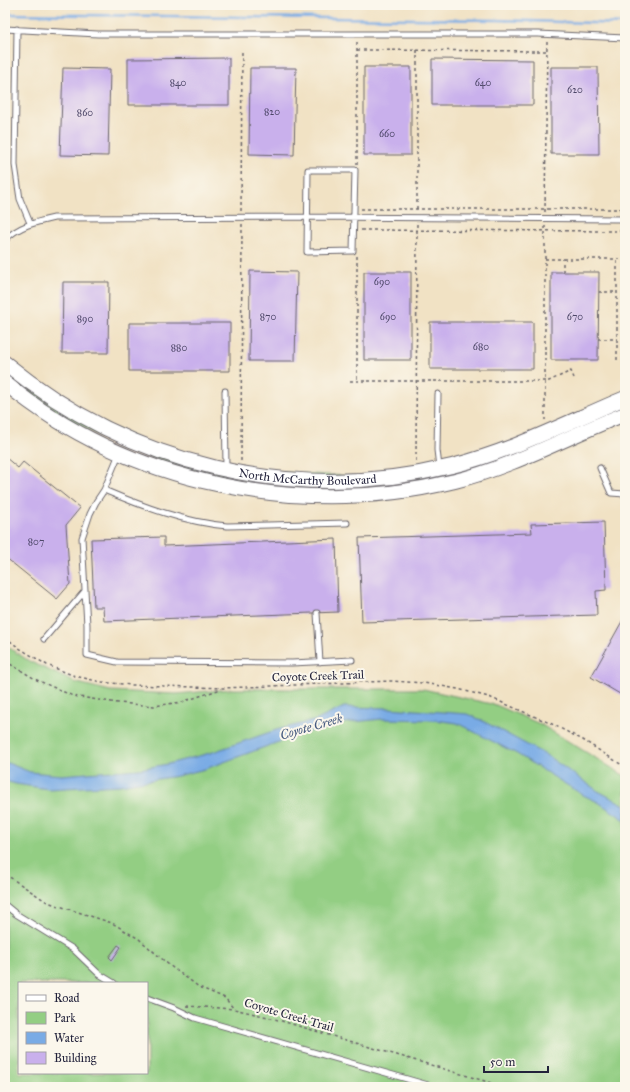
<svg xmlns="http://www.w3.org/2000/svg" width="630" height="1092" font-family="'IM FELL Great Primer',serif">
<rect width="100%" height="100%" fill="#fbf7ec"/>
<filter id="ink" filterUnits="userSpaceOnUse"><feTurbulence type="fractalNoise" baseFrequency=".025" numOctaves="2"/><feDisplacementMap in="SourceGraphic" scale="8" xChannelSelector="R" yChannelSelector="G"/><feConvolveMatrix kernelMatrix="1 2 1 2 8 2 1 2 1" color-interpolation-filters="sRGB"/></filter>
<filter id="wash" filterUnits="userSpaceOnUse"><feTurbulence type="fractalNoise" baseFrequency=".012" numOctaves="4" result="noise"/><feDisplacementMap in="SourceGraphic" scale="16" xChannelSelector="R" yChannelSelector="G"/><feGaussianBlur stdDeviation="0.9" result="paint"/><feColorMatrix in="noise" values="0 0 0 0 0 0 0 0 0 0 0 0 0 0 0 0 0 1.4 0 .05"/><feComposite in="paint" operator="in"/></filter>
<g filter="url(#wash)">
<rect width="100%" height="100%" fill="#f1e2c4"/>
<path fill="#93ce83" stroke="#5a785f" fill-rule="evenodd" d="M5 374 43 396 198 467 396 479 558 429 557 436C526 449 496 462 463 472 339 507 199 489 85 428 57 414 32 395 7 377Z
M5 645 29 661 74 682 110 691 176 694 231 689H423L496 705 540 724 625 776V1087H5ZM19 983H147V1073H19Z"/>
<path fill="#79abe5" stroke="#4e6690" d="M344 707 389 708 467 714 481 720 546 755 598 791 625 805V820L598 802 583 795 517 754 457 723 435 720 382 719 334 724 295 736 205 769 177 776 120 785 48 789 16 784 5 781V762L30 772 61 775 139 769 168 764 210 753 276 730 317 720Z"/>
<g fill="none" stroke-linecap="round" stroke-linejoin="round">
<path stroke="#79abe5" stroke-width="2.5" d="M5 14 496 20 625 24"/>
</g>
<g id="blocks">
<path fill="#c9b0ec" d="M229 58V105H128V59Z
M432 59 533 60V105H432Z
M364 67H411V155H364Z
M551 67H598L599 154H551Z
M63 68 110 69 108 156 60 155Z
M250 68H296L294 155 249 154Z
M250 271 297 272 295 361H249Z
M364 272H411V360H364Z
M551 272H599L598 360H551Z
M63 282H109L108 353H62Z
M430 322H533V369H430Z
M129 323H230V371H129Z
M5 457 18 468 23 462 80 508 66 525 70 584 57 599 5 557Z
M604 522 606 590 596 591 597 615 362 622 359 538 532 533 531 524Z
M164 537V546L336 539 338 612 104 621 103 607H94L91 539Z
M625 616V697L591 677Z
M118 945 121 947 112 960 109 957Z"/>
</g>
</g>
<g filter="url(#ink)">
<use href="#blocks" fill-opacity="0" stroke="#6a656b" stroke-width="1"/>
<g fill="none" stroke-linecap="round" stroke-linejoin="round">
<defs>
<path id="service" d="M5 29 98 34H538L625 38
M17 29 15 165 20 199 30 223
M308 170H355L353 251 307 252Z
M5 240C18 226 36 222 54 218L308 217 625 219
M225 391 226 469
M438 394 437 450 439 467
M119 454 104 490 96 502 90 514 82 538 87 625V655L117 662 292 663 352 660
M600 468 611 493 625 494
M104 490C144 507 184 522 227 526L347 523
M317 613 320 662
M44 639 84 592
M5 905 16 914 73 949 99 974 114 983
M147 998 174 1008 195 1018 435 1087"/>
<g id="secondary">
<path id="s1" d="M5 363C131 466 293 505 452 466 512 451 568 422 625 398"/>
<path d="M5 383C129 485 301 519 455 481 515 466 568 436 625 414"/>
</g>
</defs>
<use href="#service" stroke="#6a656b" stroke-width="7"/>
<use href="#secondary" stroke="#6a656b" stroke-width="16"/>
<path stroke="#6a656b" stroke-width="1.5" stroke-dasharray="3 3" stroke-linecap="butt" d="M357 42V164
M357 50 547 51
M417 50V211
M361 209H625
M241 211 242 50
M545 212 547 42
M545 226V420
M361 230 625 231
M357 256V381
M545 259H625
M563 272V259
M599 292H617
M598 339H617
M617 360V259
M350 381H549L571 371 574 378
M241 461 242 223
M416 461 417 224
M5 637 19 648 47 665 75 676 101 682 132 685 224 688 391 681 424 683 458 689 489 697 552 724 583 740 625 767
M5 661 37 680 73 696 118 703 154 706 182 702 221 689
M5 874 47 902 112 923 139 939 169 965 199 987 225 998 234 1009 268 1017 505 1087
M186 1006 234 1009"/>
<use href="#service" stroke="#fff" stroke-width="5"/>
<use href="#secondary" stroke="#fff" stroke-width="14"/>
</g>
</g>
<g text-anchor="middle" stroke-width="4" stroke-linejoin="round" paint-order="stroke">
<g font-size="10" fill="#4c4667">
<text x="178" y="86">840</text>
<text x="483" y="86">640</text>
<text x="575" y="93">620</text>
<text x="272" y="115">820</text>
<text x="85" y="116">860</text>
<text x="387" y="137">660</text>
<text x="382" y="285">690</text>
<text x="268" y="320">870</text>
<text x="388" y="320">690</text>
<text x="575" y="320">670</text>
<text x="85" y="322">890</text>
<text x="481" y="350">680</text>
<text x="179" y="351">880</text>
<text x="36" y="545">807</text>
</g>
<g font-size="12" fill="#22223b" stroke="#fbf7ec">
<text dy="4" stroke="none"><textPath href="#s1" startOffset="330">North McCarthy Boulevard</textPath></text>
<text transform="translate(318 676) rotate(-2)" y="4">Coyote Creek Trail</text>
<text transform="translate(289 1015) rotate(16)" y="4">Coyote Creek Trail</text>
</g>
<g font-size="13" font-style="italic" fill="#45597f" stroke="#fbf7ec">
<text transform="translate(311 726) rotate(-16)" y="5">Coyote Creek</text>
</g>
</g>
<rect width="630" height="1092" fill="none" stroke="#fbf7ec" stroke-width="20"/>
<rect x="18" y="982" width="130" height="92" fill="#fbf7ec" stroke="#a4a2a5"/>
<rect x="26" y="995" width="20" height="6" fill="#ffffff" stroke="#a4a2a5"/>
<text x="54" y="1002" font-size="12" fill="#22223b">Road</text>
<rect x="26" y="1012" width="20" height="12" fill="#93ce83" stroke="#a4a2a5"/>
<text x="54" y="1022" font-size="12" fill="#22223b">Park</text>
<rect x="26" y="1032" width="20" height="12" fill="#79abe5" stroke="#a4a2a5"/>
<text x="54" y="1042" font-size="12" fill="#22223b">Water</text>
<rect x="26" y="1052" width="20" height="12" fill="#c9b0ec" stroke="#a4a2a5"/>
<text x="54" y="1062" font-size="12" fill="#22223b">Building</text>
<path d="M484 1066v6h64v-6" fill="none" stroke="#22223b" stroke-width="2"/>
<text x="490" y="1066" font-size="12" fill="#22223b" stroke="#fbf7ec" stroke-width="3" paint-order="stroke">50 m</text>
</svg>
